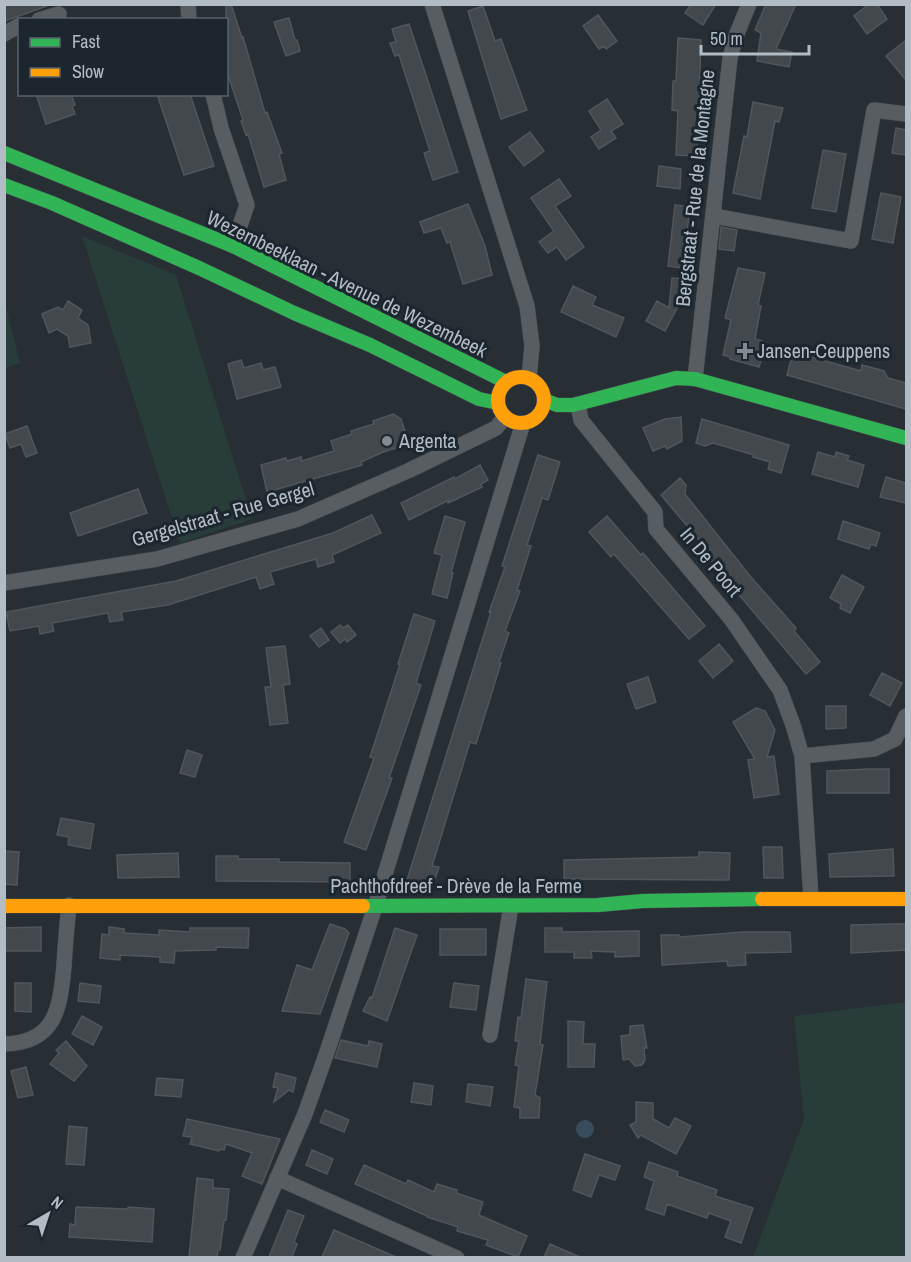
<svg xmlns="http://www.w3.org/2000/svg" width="911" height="1262" font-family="'Archivo Narrow',sans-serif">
<rect width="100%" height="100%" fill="#282f34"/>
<path fill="#283c3a" d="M82 236 176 275 252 519 180 543Z
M5 303 20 363 5 368H4Z
M906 1002V1257H753L804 1119 794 1016Z"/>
<path fill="#374d5d" d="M576 1129a9 9 0 1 1 18 0a9 9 0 1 1-18 0Z"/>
<path fill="#42484c" stroke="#50565b" stroke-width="1.5" d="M5 4H47V6L5 21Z
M226 4H231L242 38 243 37 265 113 267 112 282 153 279 154 286 180 264 187 248 134 246 135 241 121 243 120 226 69Z
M691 4H716L703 25 685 13Z
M766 4H796L776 49 792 52 789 67 757 61 761 33 755 30Z
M869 4H877L887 19 867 34 854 16Z
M483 6 495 41 501 39 527 110 501 119 468 11Z
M598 15 617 41 606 49 604 46 599 49 583 26Z
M289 18 295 40H297L300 51 286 56 274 22Z
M409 24 458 172 433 180 424 153 430 151 399 55 395 56 390 43 396 42 392 29Z
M678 38 701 40 697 156 676 155 678 111 672 110 673 81H676Z
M906 40V80L886 56Z
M36 94H71L75 105 72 106 75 114 46 124Z
M157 94H190L214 166 184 175Z
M607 99 623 124 611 131 616 138 599 149 591 137 601 130 589 111Z
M753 102 783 108 779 122 775 121 760 199 733 193 744 136 747 137Z
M896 128 906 130V155L892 153Z
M530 132 544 151 524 166 509 147Z
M823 150 846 154 836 212 812 208Z
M659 166 681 169 680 189 657 186Z
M559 179 571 196 555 206 584 247 566 260 557 247 548 253 539 242 554 231 531 198Z
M881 193 901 197 893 243 872 239Z
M468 204 485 246 492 275 463 284 450 242 447 243 441 228 424 233 420 222Z
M675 205 690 207 683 268 668 266Z
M721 227 737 230 734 251 719 249Z
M738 268 765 273 758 305 761 306 755 339 766 342 759 367 730 359V357L723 355 731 320 725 318Z
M672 278 686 279 685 293 665 331 646 321 657 301 669 308Z
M573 286 596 297 592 305 624 318 616 337 561 312Z
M68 301 82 310 78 318 88 325 91 343 70 347 68 336 57 329 49 333 42 314 58 307 63 310Z
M793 352 861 371 862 365 884 371 888 378 906 383V409L787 375Z
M241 360 244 368 261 363 263 370 275 367 281 387 237 399 228 364Z
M393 414 401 419 409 444 383 452 361 462 362 465 267 492 261 465 286 458 287 461 301 457 302 461 334 451 331 441 352 434 351 431 374 424 373 421Z
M681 417 682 441 667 449 665 446 653 451 643 428 665 419Z
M702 419 789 445 781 473 768 469 770 462 753 457 754 455 713 443 705 446 696 443Z
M27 426 37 453 26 457 21 444 10 448 5 434Z
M818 452 835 457 836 452 849 456 847 460 864 465 858 487 812 474Z
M538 455 560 462 548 500 542 498 527 545 531 546 517 590 520 591 505 631 509 633 499 662 501 663 476 744 470 742 432 866 439 867 432 888 407 880 491 612H489L505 567 502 566Z
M480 465 488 480 481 484 482 487 448 503 449 500 409 520 401 503 454 477 455 479Z
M886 477 906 483V503L880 497Z
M680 478 686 485 685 494 750 576 796 628 794 631 820 662 806 674 724 577 707 555 710 553 661 495Z
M138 489 147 513 78 536 70 513Z
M372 515 381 533 332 555 334 562 318 567 316 559 270 572 274 584 260 589 256 577 168 605 121 612 123 620 110 622 108 613 52 623 54 631 40 634 39 626 10 631 6 612 176 581 333 533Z
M445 516 465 522 451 573H453L447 598 432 594 442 555 434 553Z
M607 516 641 555 643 553 705 626 689 639 614 554 611 557 589 532Z
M843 521 880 533 876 546 871 544 869 549 838 539Z
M842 575 864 587 850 613 840 608 841 604 830 598Z
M414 614 435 621 416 683 421 685 389 778H392L366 850 344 842 374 758 370 757 400 664H398Z
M340 625 343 628 348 625 356 635 347 642 345 639 340 643 331 632Z
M321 628 329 640 319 647 310 636Z
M719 644 733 661 713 678 699 661Z
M285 646 290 684 283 685 288 723 270 725 265 687H271L266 648Z
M882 673 902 683 890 706 870 695Z
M648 677 656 702 636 709 627 684Z
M826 706H846V728L826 729Z
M756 708 765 711 775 730 767 757 774 756 779 794 754 798 748 760 755 759 733 722Z
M187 750 202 755 195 777 180 773Z
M870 769H889V793H827V771Z
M61 818 94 824 90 849 68 845 69 837 57 835Z
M763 847H782L783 878H764Z
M893 849 894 876 830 877 829 854Z
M4 851 19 852 17 885 4 884Z
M699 852 730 853 729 880 564 879V860L699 857Z
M178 853 179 877 118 878 117 855Z
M216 856H238V859H279V862L350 863V882L216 881Z
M330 924 345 929 349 933 320 1014 282 1011 297 965 312 970Z
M894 924H906V950L851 953V925Z
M41 927V951H4V928Z
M109 927 124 929V933L159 935V930L190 932V928H249L248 948 216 947V950L175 951 174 963 160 962V957L120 955V960L100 958 102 934 109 935Z
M395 928 417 935 387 1021 363 1011 370 997 372 998Z
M545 928H562V932L639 931V956L615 957V952L591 951 592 958H574V952H545Z
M440 929H486V955H440Z
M743 932H790L791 952 745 953 746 965 728 966 727 961 662 965 661 935H679L680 937Z
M526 979 547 982 540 1044 543 1045 535 1095 540 1098 539 1118H520V1108L514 1107 519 1066 515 1065 519 1041H515L518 1017 521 1018Z
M15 983H31V1012L15 1011Z
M80 983 101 986 99 1003 78 1001Z
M454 983 479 986 476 1010 450 1007Z
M82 1016 102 1027 93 1045 72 1034Z
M568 1021 584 1022 583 1044H595L594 1067H568Z
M643 1025 647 1048H644L645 1060 642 1065 635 1066 629 1059 623 1060 621 1036 630 1035V1026Z
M341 1040 368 1046 369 1041 382 1044 377 1067 335 1058Z
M66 1041 87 1066 74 1081 50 1064 59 1053 56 1050Z
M26 1067 33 1095 18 1098 11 1071Z
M276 1073 296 1078 293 1092 289 1090 274 1102 278 1088 273 1087Z
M157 1078 183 1080 181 1097 155 1095Z
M414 1083 433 1086 431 1105 411 1102Z
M468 1084 493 1087 490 1106 466 1102Z
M636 1102 653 1103V1119L669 1128 675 1118 691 1126 676 1154 641 1135 638 1138 630 1125 636 1122Z
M325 1110 349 1120 344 1132 320 1122Z
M187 1119 280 1139 262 1184 242 1176 252 1153 226 1144 224 1150 219 1149V1151L190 1144 192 1137 183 1136Z
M69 1126 87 1128 84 1165 66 1164Z
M312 1150 333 1159 327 1174 306 1165Z
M585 1154 620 1166 615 1180 599 1175 591 1197 573 1190Z
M649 1162 678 1172 677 1176 717 1190 715 1196 753 1208 741 1243 725 1237 731 1221 709 1213 707 1218 667 1204 664 1215 646 1209 654 1181 644 1177Z
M364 1165 406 1184 408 1180 434 1192 437 1184 457 1190 456 1193 483 1202 479 1215 527 1236 518 1257 486 1245 488 1240 457 1231 458 1227 427 1217V1216L355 1184Z
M197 1178 213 1180V1188L229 1189 226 1220H224L220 1250H218L217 1257H189Z
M76 1207 128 1209V1207L154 1209 152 1242 69 1237 70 1224 75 1225Z
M288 1210 304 1216 294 1242 297 1244 292 1257H269Z
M334 1230 352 1238 396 1257H322Z
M550 1244 580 1257H544Z"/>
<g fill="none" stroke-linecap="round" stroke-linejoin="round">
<defs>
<path id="street" d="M188 4 189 20
M432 4 527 306 532 346 529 378
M39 20 59 14
M4 34 20 25
M213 94 221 128 247 205 233 246
M714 216 851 241 874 110 906 114
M695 379 730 58 736 36 749 4
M578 404 581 420 655 512 656 529 731 619 780 690 793 725 802 756 811 898
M4 583 157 559 298 519 410 470 496 428 505 417
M802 756 874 749 895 739 906 716
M490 1035 511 906
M4 1044C56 1043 60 1008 64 966 65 946 67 925 69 905
M277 1178 457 1258
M243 1258 305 1114 328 1049 375 907 523 423"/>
<path id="fast" d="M4 153 233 246 506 382
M4 185 52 203 199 268 294 313 370 345 479 399 498 403
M544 400 557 405H573L676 378 695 379 906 438
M363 906 598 905 643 901 762 899"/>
<path id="slow" d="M498 400a23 23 0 1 1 46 0a23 23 0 1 1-46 0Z
M762 899H906
M4 906H363"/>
</defs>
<use href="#street" stroke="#464b4f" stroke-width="16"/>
<use href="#fast" stroke="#464b4f" stroke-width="15"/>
<use href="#slow" stroke="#464b4f" stroke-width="15"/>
<use href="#street" stroke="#585d62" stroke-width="15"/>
<use href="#fast" stroke="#30b455" stroke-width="14"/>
<use href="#slow" stroke="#ff9f0a" stroke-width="14"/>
</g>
<g fill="#828b92" stroke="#1c262e" stroke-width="2">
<path d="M742 342h6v6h6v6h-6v6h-6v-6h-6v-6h6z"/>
<circle cx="387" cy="441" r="6"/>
</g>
<g text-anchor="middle" stroke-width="6" stroke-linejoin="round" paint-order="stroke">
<g font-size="20" fill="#b2bcc5" stroke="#1c262e">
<text transform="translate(695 188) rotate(-84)" y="7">Bergstraat - Rue de la Montagne</text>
<text transform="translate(347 284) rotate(26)" y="7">Wezembeeklaan - Avenue de Wezembeek</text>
<text transform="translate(223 514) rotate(-16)" y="7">Gergelstraat - Rue Gergel</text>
<text transform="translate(711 562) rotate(50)" y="7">In De Poort</text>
<text x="456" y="893">Pachthofdreef - Drève de la Ferme</text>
</g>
<g font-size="20" fill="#b2bcc5" stroke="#1c262e" text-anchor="start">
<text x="757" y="358">Jansen-Ceuppens</text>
<text x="399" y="448">Argenta</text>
</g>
</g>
<rect width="911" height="1262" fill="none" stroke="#b2bcc5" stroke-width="12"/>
<rect x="18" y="18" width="210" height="78" fill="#1c262e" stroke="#58626a" stroke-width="1.5"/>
<rect x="30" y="38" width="30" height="9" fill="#30b455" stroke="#58626a" stroke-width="1.5"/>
<text x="72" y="48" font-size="18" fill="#b2bcc5">Fast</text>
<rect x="30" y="68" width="30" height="9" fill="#ff9f0a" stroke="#58626a" stroke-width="1.5"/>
<text x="72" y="78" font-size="18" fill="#b2bcc5">Slow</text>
<g transform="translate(48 1214) rotate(39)" stroke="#1c262e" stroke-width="4.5" paint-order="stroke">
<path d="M0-4.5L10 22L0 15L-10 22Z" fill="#b2bcc5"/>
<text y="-9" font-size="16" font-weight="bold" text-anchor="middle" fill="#b2bcc5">N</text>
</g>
<path d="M701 45v9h108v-9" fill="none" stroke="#b2bcc5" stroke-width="3"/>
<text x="710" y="45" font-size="18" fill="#b2bcc5" stroke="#1c262e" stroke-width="4.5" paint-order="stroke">50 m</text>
</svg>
